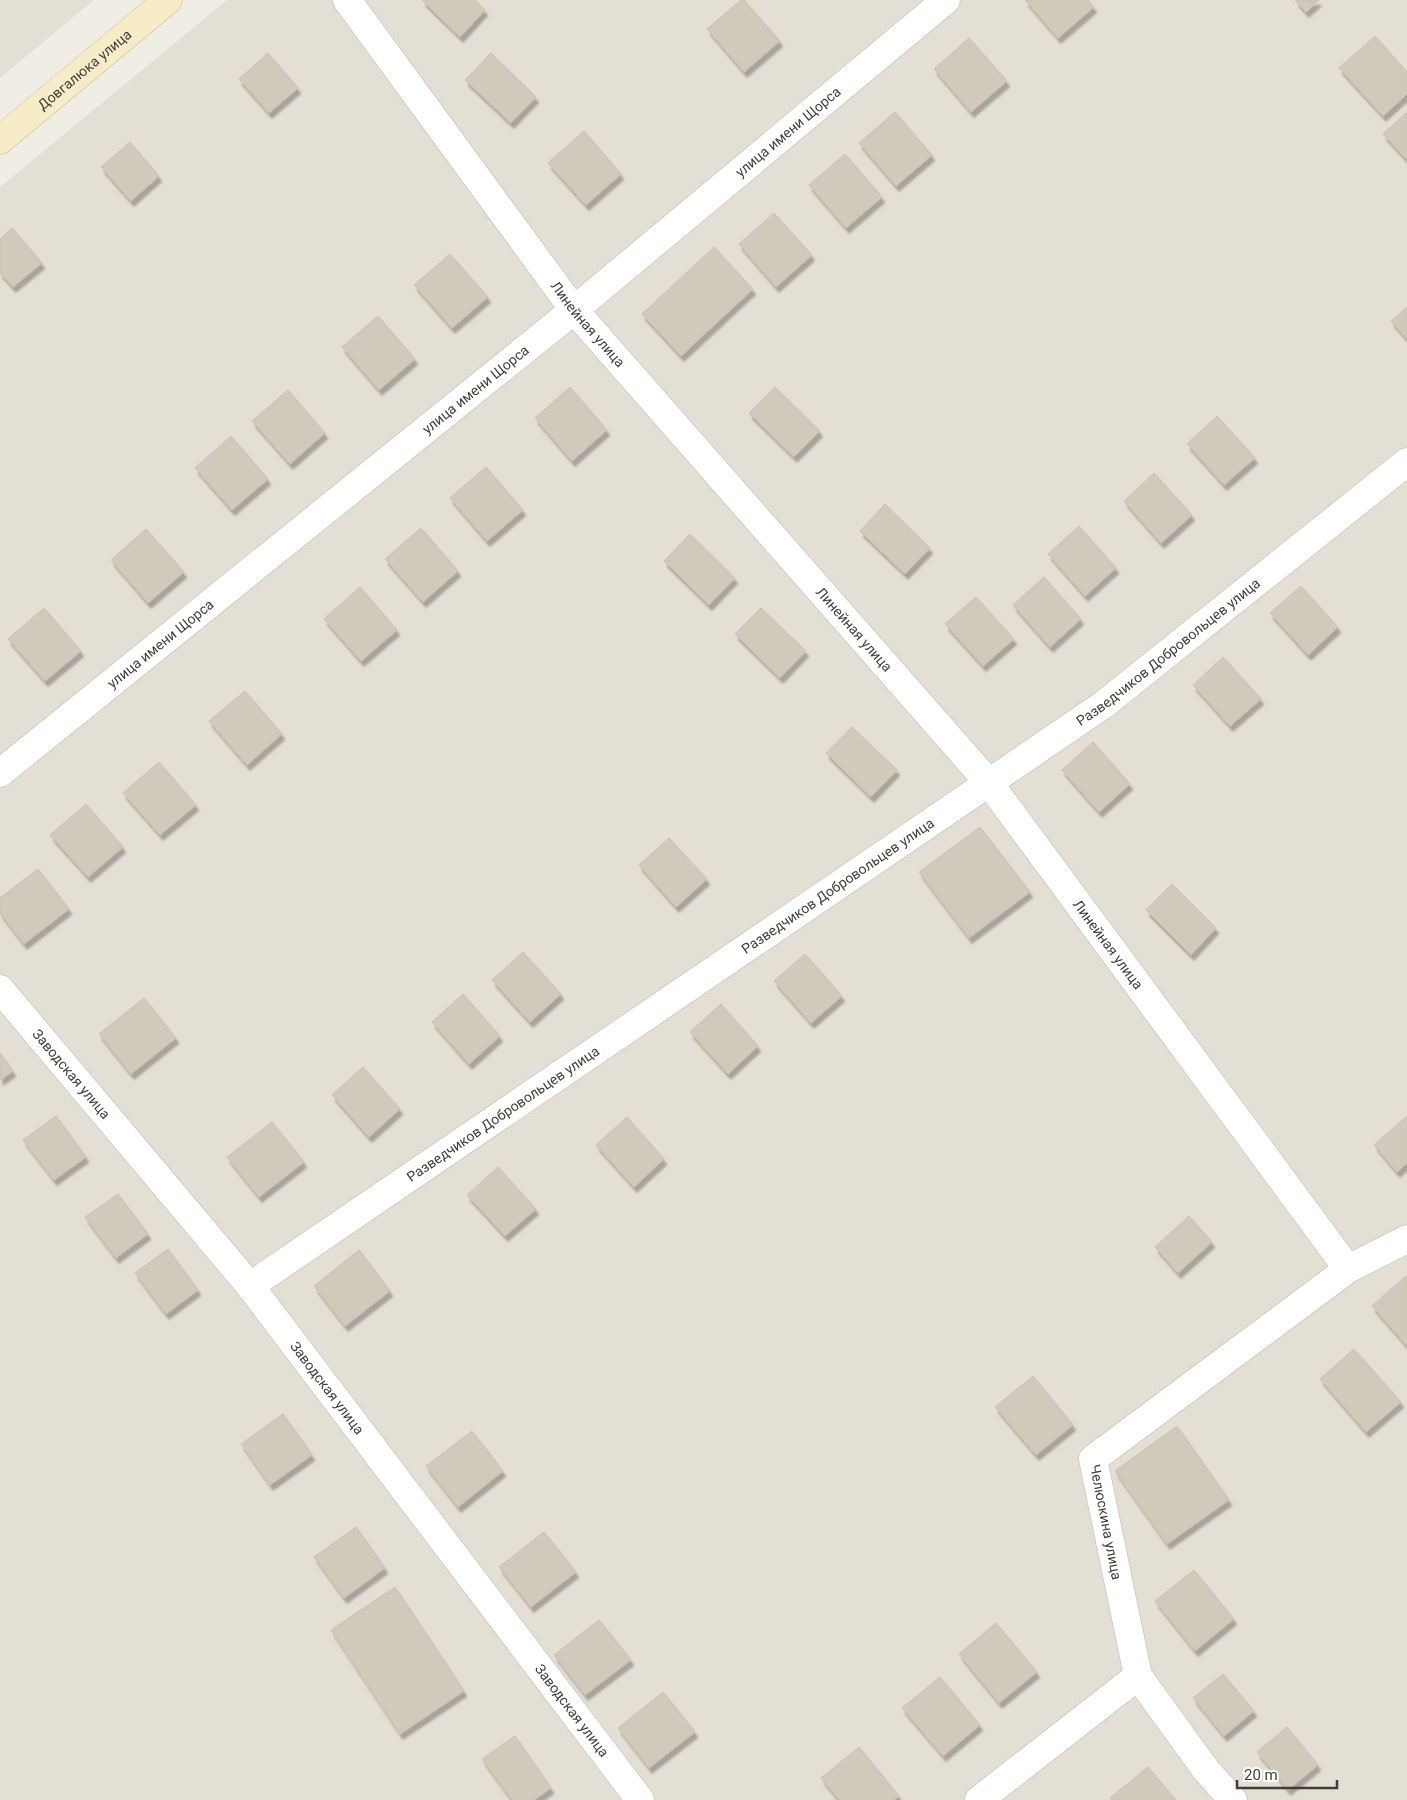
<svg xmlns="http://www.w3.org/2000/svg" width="1407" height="1800" font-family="Roboto,sans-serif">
<defs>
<filter id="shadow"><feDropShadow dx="3" dy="5.5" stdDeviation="1" flood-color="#0004"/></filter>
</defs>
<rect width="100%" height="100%" fill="#f0ede5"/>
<path fill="#e4dfd4" d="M0 0H94L0 78Z
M227 0H1407V1800H0V187Z"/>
<path fill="#d0c9bc" stroke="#cac0b0" filter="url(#shadow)" d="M422 0H475L485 10 460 37Z
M741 0H744L780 41 744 72 707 29Z
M1025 0H1088L1094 7 1058 38Z
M1295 0H1319L1306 12Z
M1375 36 1407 72V94L1383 116 1339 68Z
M969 38 1007 81 971 112 934 69Z
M268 53 298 88 269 113 239 79Z
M491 53 536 97 511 123 465 80Z
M895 112 932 155 896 186 859 143Z
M1407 112V160L1383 134Z
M584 131 621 174 586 205 548 163Z
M130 142 159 176 131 201 101 167Z
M845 154 882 197 846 228 809 185Z
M774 213 812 255 776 287 739 244Z
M12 228 42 263 13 287 0 273V239Z
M714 247 753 289 681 356 642 314Z
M450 254 488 297 452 328 414 285Z
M1407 307V339L1391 321Z
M378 316 415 359 379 390 342 347Z
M570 387 607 430 572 461 535 418Z
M775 387 820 431 794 457 749 413Z
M288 390 325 433 290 464 252 421Z
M1217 416 1255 458 1224 485 1187 444Z
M231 436 268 479 232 510 195 468Z
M486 467 523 510 487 541 450 498Z
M1154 473 1192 515 1161 543 1124 501Z
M885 504 930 548 905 574 860 531Z
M1079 526 1116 568 1085 596 1048 554Z
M421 528 458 571 423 602 385 559Z
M146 529 184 572 148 603 111 560Z
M690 534 735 578 709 605 664 561Z
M1044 577 1081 619 1050 647 1013 605Z
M1301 586 1338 627 1308 655 1270 613Z
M360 587 397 630 361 661 324 619Z
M976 597 1014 639 983 666 945 624Z
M44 608 81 651 45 681 8 639Z
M761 608 806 651 780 678 735 634Z
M1223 657 1261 699 1230 726 1193 685Z
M245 691 282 734 247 765 209 721Z
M852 727 897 770 871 797 826 753Z
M1093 742 1130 784 1099 812 1062 770Z
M159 762 196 805 160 835 123 793Z
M86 804 123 847 88 877 50 835Z
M980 827 1030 892 969 938 919 872Z
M669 838 707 879 676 907 639 865Z
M38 869 69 909 24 944 0 913V898Z
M1172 884 1216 928 1191 955 1146 910Z
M523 952 561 994 530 1022 492 980Z
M805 954 842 996 811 1023 774 981Z
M463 994 500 1036 469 1064 432 1022Z
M144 998 176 1038 131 1074 99 1034Z
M721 1004 758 1046 728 1074 690 1032Z
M0 1053 13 1071 0 1080Z
M363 1067 400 1109 369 1137 332 1095Z
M56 1116 86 1157 54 1180 23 1140Z
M1407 1116V1163L1397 1172 1374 1145Z
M627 1117 664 1159 634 1187 596 1145Z
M272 1122 304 1162 259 1197 227 1157Z
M498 1167 536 1209 505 1236 467 1195Z
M118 1194 148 1234 116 1258 85 1217Z
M1189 1216 1212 1242 1178 1273 1155 1247Z
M168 1249 198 1290 166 1314 135 1273Z
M359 1250 390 1291 345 1326 314 1286Z
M1406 1276 1407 1277V1346L1372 1306Z
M1354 1349 1401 1402 1366 1432 1320 1379Z
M1033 1376 1073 1425 1036 1455 995 1407Z
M283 1414 312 1455 270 1485 241 1444Z
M1177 1426 1229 1500 1167 1544 1115 1471Z
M472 1431 503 1471 458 1507 426 1466Z
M356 1527 385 1568 344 1598 314 1557Z
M544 1532 576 1572 531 1607 499 1567Z
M1194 1570 1234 1619 1195 1651 1155 1601Z
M395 1587 464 1691 400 1734 331 1630Z
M599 1620 631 1660 585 1695 554 1655Z
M996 1623 1037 1672 999 1703 959 1654Z
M1223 1674 1254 1711 1224 1736 1193 1698Z
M940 1677 980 1725 943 1756 902 1708Z
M663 1692 695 1732 649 1768 618 1728Z
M1287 1727 1318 1765 1288 1790 1257 1752Z
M515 1736 551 1788 534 1800H512L482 1759Z
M859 1747 899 1796 894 1800H839L821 1778Z
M1148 1767 1176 1800H1112L1110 1798Z"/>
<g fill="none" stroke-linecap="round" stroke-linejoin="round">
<defs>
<g id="street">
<path id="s1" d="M347 0 574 310 989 783 1348 1269"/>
<path id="s2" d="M0 773 574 310 946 0"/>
<path id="s3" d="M0 989 250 1286 640 1800"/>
<path id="s4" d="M250 1286 1103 705 1407 462"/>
<path d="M1138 1676 1206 1770 1233 1800"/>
<path d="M979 1800 1138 1676 1093 1459 1348 1269 1407 1239"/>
</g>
<g id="secondary">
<path id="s5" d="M0 140 168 0"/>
</g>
</defs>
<use href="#street" stroke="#beb7ac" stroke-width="29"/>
<use href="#secondary" stroke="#cbbe9a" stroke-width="29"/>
<use href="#street" stroke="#fff" stroke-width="28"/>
<use href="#secondary" stroke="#f7ecc8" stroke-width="28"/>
</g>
<g text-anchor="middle" stroke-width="4.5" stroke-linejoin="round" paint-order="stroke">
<g font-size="14" fill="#423d36" stroke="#fff">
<text dy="5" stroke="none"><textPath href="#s5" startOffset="110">Довгалюка улица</textPath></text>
<text dy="5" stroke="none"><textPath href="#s2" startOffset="1016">улица имени Щорса</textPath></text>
<text dy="5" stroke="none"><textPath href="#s1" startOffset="404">Линейная улица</textPath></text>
<text dy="5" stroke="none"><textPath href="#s2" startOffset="611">улица имени Щорса</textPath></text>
<text dy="5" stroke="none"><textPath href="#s1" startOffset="809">Линейная улица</textPath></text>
<text dy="5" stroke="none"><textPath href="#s2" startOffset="206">улица имени Щорса</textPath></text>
<text dy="5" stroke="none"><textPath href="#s4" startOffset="1116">Разведчиков Добровольцев улица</textPath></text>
<text dy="5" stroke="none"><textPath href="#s4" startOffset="711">Разведчиков Добровольцев улица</textPath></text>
<text dy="5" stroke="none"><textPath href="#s1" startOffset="1214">Линейная улица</textPath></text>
<text dy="5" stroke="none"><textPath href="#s3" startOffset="111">Заводская улица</textPath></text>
<text dy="5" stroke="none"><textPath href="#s4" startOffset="306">Разведчиков Добровольцев улица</textPath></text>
<text dy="5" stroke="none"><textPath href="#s3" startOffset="516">Заводская улица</textPath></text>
<text transform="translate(1106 1522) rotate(79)" y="5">Челюскина улица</text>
<text dy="5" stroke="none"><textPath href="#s3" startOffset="921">Заводская улица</textPath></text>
</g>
</g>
<path d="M1237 1780v8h100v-8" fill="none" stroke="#423d36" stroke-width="2.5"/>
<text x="1244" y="1780" font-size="15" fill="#423d36" stroke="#ffffff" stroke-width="4" paint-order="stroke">20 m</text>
</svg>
